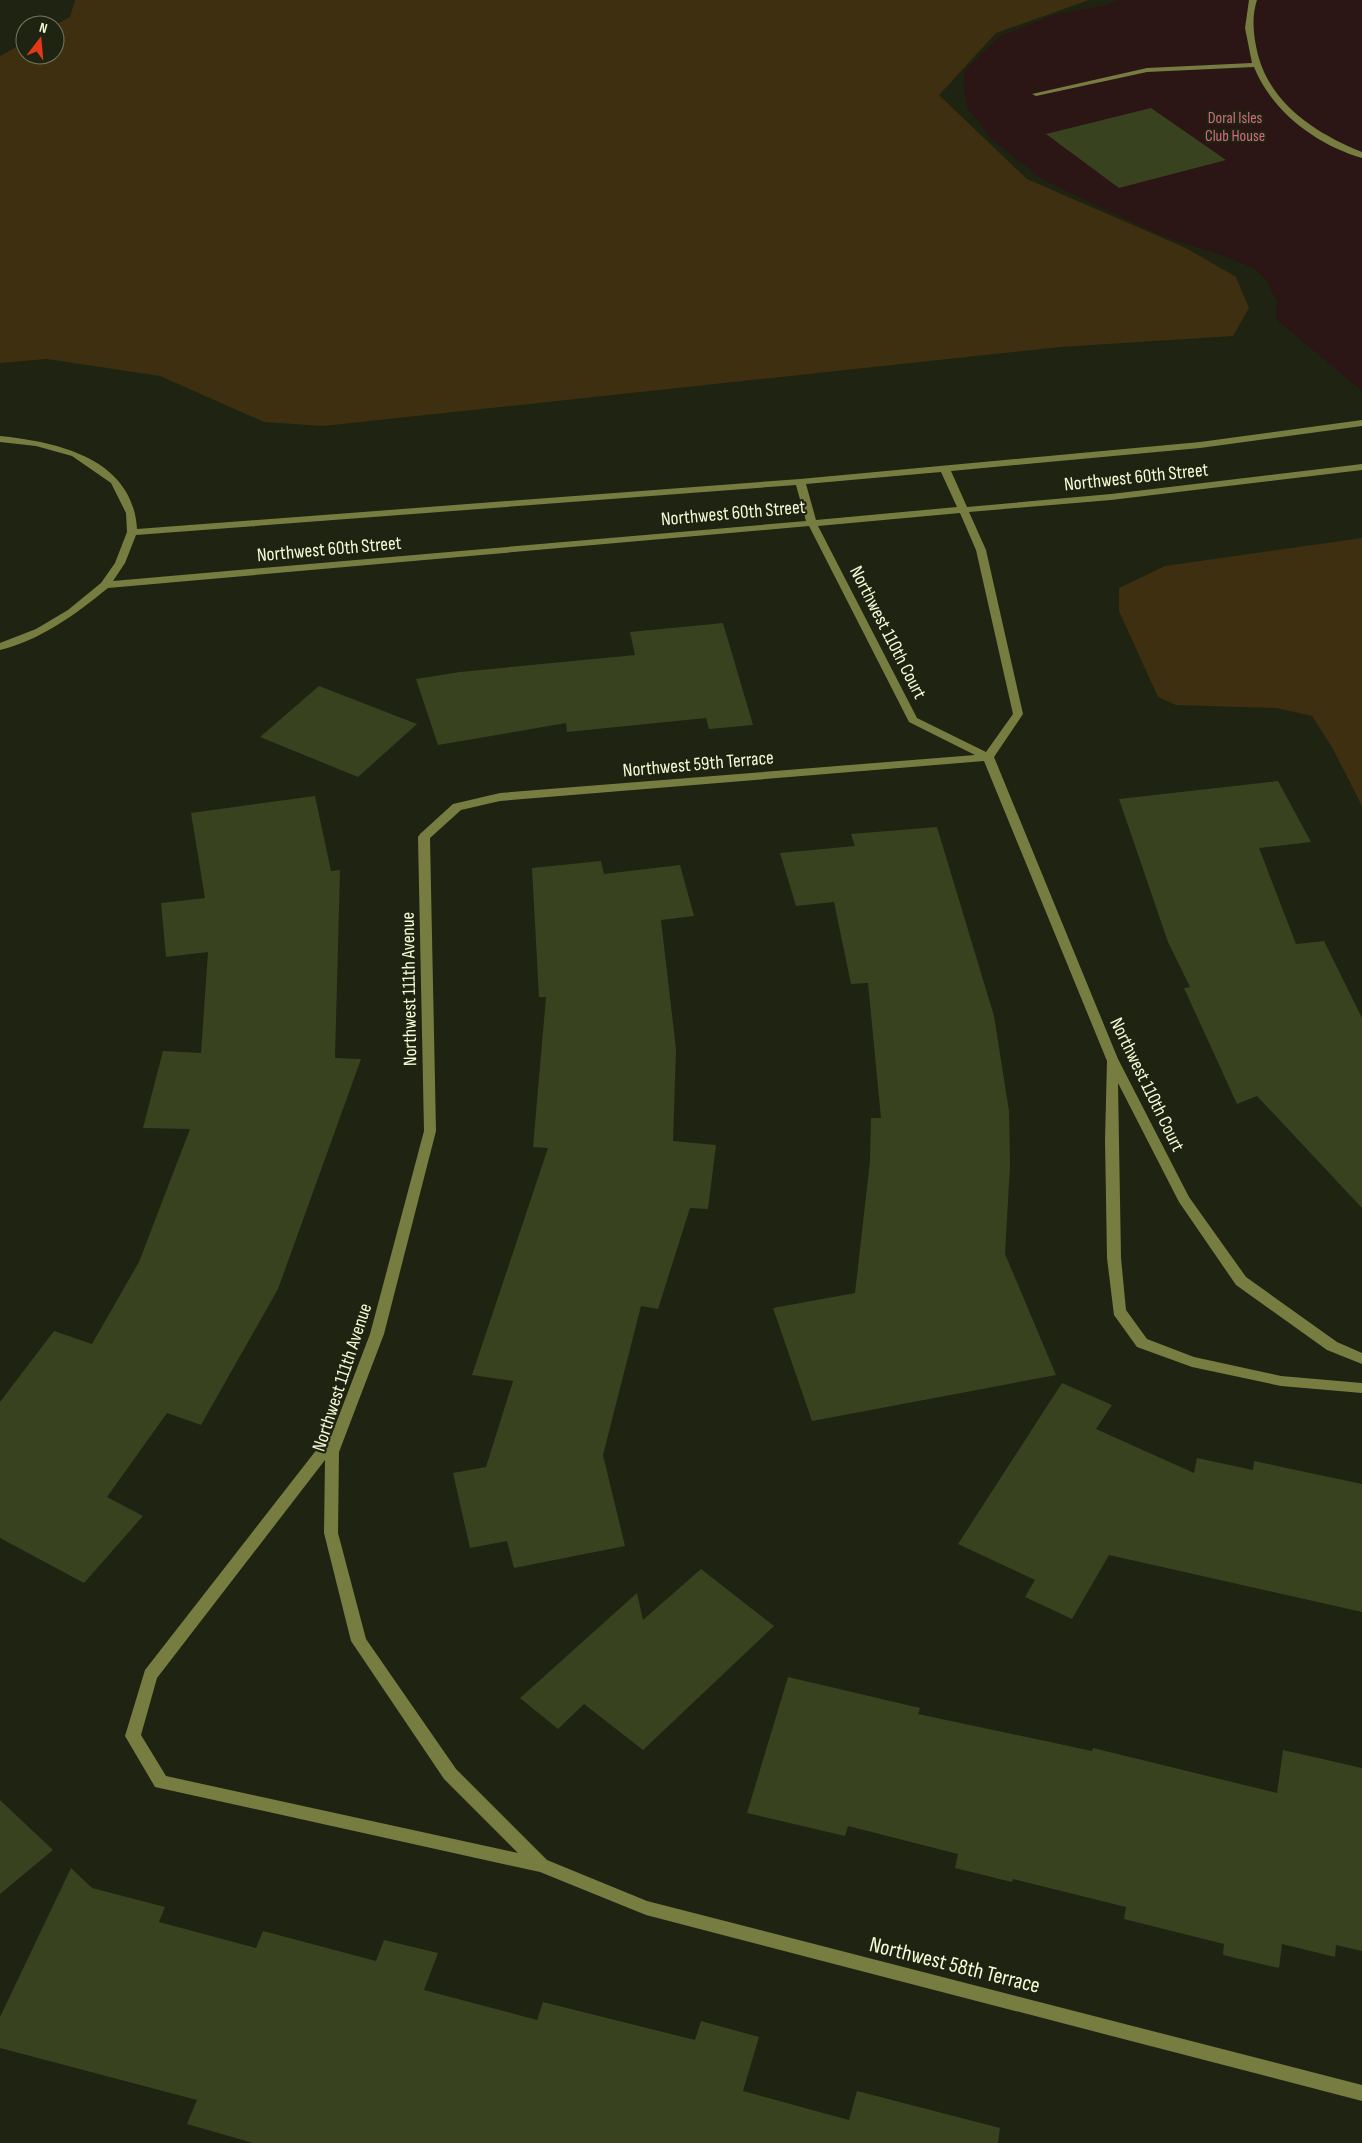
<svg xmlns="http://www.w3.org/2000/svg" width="1362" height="2143" font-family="'Sofia Sans Condensed',sans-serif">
<rect width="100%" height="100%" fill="#1f2311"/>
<path fill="#2c1515" d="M1119 0H1362V391L1276 319 1277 301 1266 280 1255 269 1230 258 1163 236 1043 180 992 139 968 109 963 87 965 70 999 37 1054 15 1107 5Z"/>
<path fill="#3d2f0f" d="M75 0H1089L996 33 939 95 1027 179 1186 248 1236 277 1249 308 1233 336 1060 347 323 426 264 422 160 376 47 359 0 363V56L25 42V55H55V25L70 17Z
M1362 538V806L1333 749 1312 716 1276 708 1176 705 1158 697 1119 611V588L1165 566Z"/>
<path fill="#39421f" d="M1151 108 1226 160 1119 188 1046 134Z
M723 623 753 725 709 729 706 718 567 732 566 723 438 745 416 679 460 672 635 655 630 632Z
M319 686 417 724 358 777 260 737Z
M1278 781 1311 842 1259 848 1296 944 1324 941 1362 1018V1208L1257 1096 1237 1104 1184 988 1190 987 1168 942 1119 799Z
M315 796 331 871 340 870 335 1058 361 1059 278 1289 201 1425 167 1413 107 1497 143 1516 84 1583 0 1538V1402L54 1331 92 1344 139 1262 190 1129 143 1128 163 1051 201 1053 208 952 166 957 161 903 205 898 191 813Z
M937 827 994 1016 1009 1111 1010 1166 1005 1254 1056 1375 812 1421 773 1308 855 1293 870 1161 871 1118H881L868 983 851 984 834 902 796 906 780 853 855 846 851 834Z
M601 861 604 874 680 865 694 916 661 920 676 1049 673 1141 716 1145 708 1209 690 1208 658 1309 641 1306 603 1455 625 1546 514 1568 507 1541 470 1548 453 1473 486 1467 513 1381 472 1375 548 1148 533 1147 546 997H539L532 868Z
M1062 1383 1112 1405 1096 1429 1194 1473 1197 1458 1253 1470 1254 1461 1362 1484V1612L1109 1555 1072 1619 1025 1597 1035 1580 958 1544Z
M701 1569 774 1626 643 1750 584 1704 558 1729 520 1698 637 1593 643 1620Z
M788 1677 920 1708 918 1714 1092 1751 1093 1748 1277 1793 1283 1750 1362 1768V1951L1336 1945 1335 1957 1282 1944 1279 1968 1223 1955 1224 1944 1124 1919 1126 1907 1013 1879 1012 1882 955 1868 958 1854 848 1826 845 1836 747 1813Z
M0 1800 53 1850 0 1894Z
M71 1868 92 1888 165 1907 159 1922 256 1948 263 1931 376 1961 384 1940 438 1953 424 1990 537 2020 543 2002 695 2040 701 2021 759 2037 743 2091 849 2120 857 2091 1000 2128 998 2143H253L187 2124 197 2100 0 2048V2017Z"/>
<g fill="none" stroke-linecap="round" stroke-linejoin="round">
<path fill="#777d41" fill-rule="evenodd" d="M1249 0H1257C1252 15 1253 30 1256 46 1266 101 1313 132 1362 152V158C1317 145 1272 112 1254 67L1147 72 1036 96 1032 94 1147 68 1252 63 1245 28Z
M1362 420V426L1200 448 951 471 967 507 1111 494 1362 464V470L1111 500 969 512 986 550 1023 714 994 757 1118 1059 1189 1197 1246 1277 1337 1342 1362 1353V1364L1327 1350 1236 1285 1179 1202 1118 1083 1121 1258 1126 1310 1147 1339 1194 1357 1281 1376 1362 1383V1393L1281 1386 1192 1367 1137 1347 1114 1315 1107 1258 1105 1140 1107 1061 984 761 500 801 461 810 430 838 436 1131 384 1334 339 1452 338 1533 366 1639 456 1769 547 1860 647 1901 1362 2085V2101L646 1915 540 1872 155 1787 125 1736 145 1670 328 1435 332 1434 370 1334 424 1131 418 837 420 834 453 804 500 793 975 755 909 722 809 526 108 588C76 614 41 640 0 650V643L36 629 68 610 101 583 115 563 127 532 126 513 111 483 72 456 36 446 0 442V436C57 442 133 458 137 529L800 479 1200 442ZM941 472 957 507 816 520 806 484ZM796 485 806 521 113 581 125 563 136 535ZM960 513 976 550 1013 714 986 752 917 718 818 526ZM325 1460 324 1533 351 1641 444 1779 518 1853 166 1776 141 1735 157 1678Z"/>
</g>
<g text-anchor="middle" stroke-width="4.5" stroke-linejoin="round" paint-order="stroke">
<g font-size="16" fill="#d36b80" stroke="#1f2311">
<text x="1235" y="123">Doral Isles<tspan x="1235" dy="18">Club House</tspan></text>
</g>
<g font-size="19" fill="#f5fbd7" stroke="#1f2311">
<text transform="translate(1136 476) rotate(-6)" y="7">Northwest 60th Street</text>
<text transform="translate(733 512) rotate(-5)" y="7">Northwest 60th Street</text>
<text transform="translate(329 548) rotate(-5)" y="7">Northwest 60th Street</text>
<text transform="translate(889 632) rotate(63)" y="7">Northwest 110th Court</text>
<text transform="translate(698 763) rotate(-5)" y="7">Northwest 59th Terrace</text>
<text transform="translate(408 989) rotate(-91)" y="7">Northwest 111th Avenue</text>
<text transform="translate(1148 1084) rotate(64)" y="7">Northwest 110th Court</text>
<text transform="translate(341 1377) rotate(-72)" y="7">Northwest 111th Avenue</text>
</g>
<g font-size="22" fill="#f5fbd7" stroke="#1f2311">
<text transform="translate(955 1964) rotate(14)" y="8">Northwest 58th Terrace</text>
</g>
</g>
<g transform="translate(40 40) rotate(16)"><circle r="24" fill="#1f2311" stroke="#757960"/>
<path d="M0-4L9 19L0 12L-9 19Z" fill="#e53819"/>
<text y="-8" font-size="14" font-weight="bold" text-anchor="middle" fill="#f5fbd7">N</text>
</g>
</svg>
